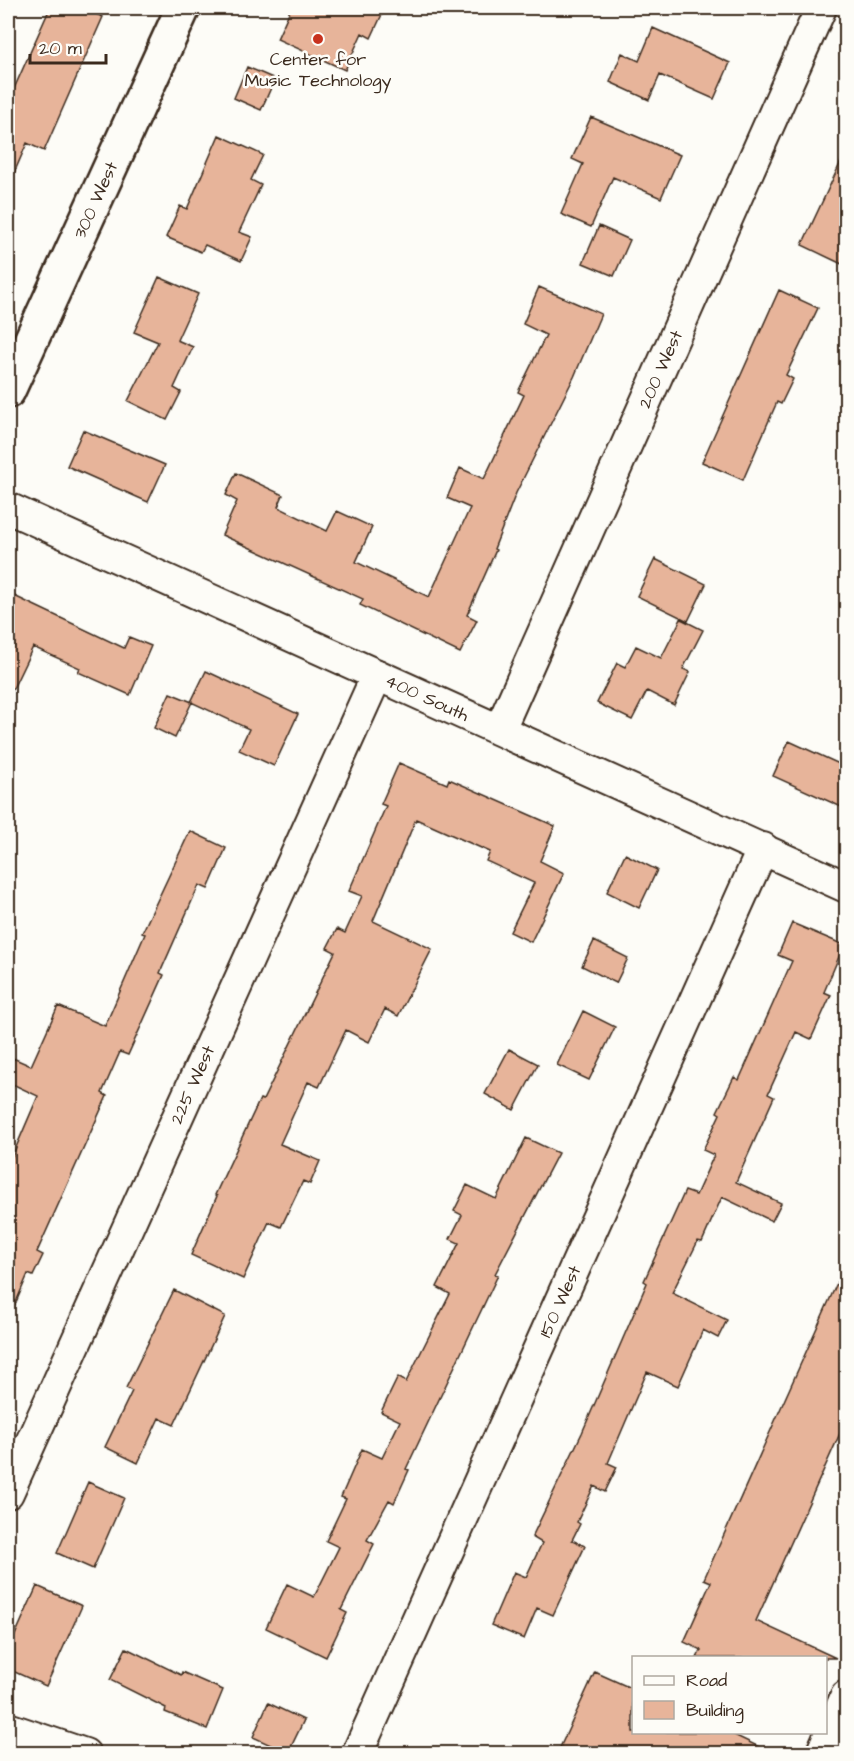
<svg xmlns="http://www.w3.org/2000/svg" width="854" height="1761" font-family="'Architects Daughter',sans-serif">
<rect width="100%" height="100%" fill="#fdfcf7"/>
<filter id="ink" filterUnits="userSpaceOnUse"><feTurbulence type="fractalNoise" baseFrequency=".0167" numOctaves="2"/><feDisplacementMap in="SourceGraphic" scale="12" xChannelSelector="R" yChannelSelector="G"/><feConvolveMatrix kernelMatrix="1 2 1 2 8 2 1 2 1" color-interpolation-filters="sRGB"/></filter>
<g filter="url(#ink)">
<path fill="#e7b49a" stroke="#3b2a1e" stroke-width="1.5" d="M50 8H81L103 17 44 151 27 143 8 187V102Z
M291 8H385L371 38 362 33 345 70 277 39Z
M653 28 730 63 714 99 660 75 649 100 610 82 622 53 639 61Z
M247 67 275 79 261 110 234 98Z
M591 117 680 155 661 198 613 177 591 227 561 214 583 164 572 159Z
M219 135 263 155 251 180 261 185 239 232 252 237 241 261 205 245 201 252 166 237 180 206 187 209Z
M846 151V266L802 245Z
M599 226 630 240 614 276 583 263Z
M159 277 198 294 177 340 193 347 174 388 181 392 167 420 128 401 158 342 134 332Z
M539 287 601 314 574 377 516 493 494 549 496 550 467 615 477 620 460 653 360 605 363 599 222 535 237 501 226 495 236 473 283 495 278 507 327 531 337 511 372 527 356 562 429 597 470 508 447 498 460 468 484 479 524 395 518 392 546 335 523 324Z
M779 290 818 308 786 375 793 379 781 404 777 402 743 480 702 462Z
M83 430 165 465 148 502 67 466Z
M655 559 706 584 688 621 637 596Z
M8 593 124 648 129 637 151 646 130 695 78 672 80 668 33 647 8 699Z
M681 619 703 630 683 669 690 672 674 705 647 691 632 720 597 703 617 663 625 667 636 646 661 658Z
M206 671 298 714 274 766 239 750 249 729 191 702Z
M170 693 192 702 175 738 154 728Z
M789 741 846 767V809L773 776Z
M399 763 447 784 449 779 555 826 540 861 564 873 531 942 510 932 534 883 486 861 490 852 416 819 373 921 432 949 398 1016 385 1009 369 1042 346 1030 319 1087 308 1082 280 1144 320 1161 310 1184 303 1181 281 1227 269 1222 243 1279 191 1255 217 1196 215 1195 260 1099 263 1100 335 952 327 948 337 929 345 933 362 896 349 891 386 806 381 804Z
M190 831 226 848 208 889 199 885 160 973 164 975 128 1055 120 1052 102 1093 107 1096 37 1252 43 1255 33 1276 28 1274 8 1321V1166L38 1096 8 1082V1070L13 1058 31 1066 58 1006 105 1026 145 934 142 933Z
M625 854 657 870 639 908 607 892Z
M792 923 844 945 824 992 831 995 811 1039 796 1032 768 1094 774 1097 736 1182 781 1203 772 1221 722 1197 702 1242 698 1241 672 1293 727 1320 718 1338 703 1330 678 1386 647 1372 608 1463 617 1467 605 1492 594 1486 577 1522 580 1524 572 1540 585 1546 553 1615 537 1608 524 1639 491 1625 514 1572 526 1577 542 1543 532 1537 582 1433 647 1283 644 1281 685 1191 696 1195 714 1155 703 1150 720 1114 717 1112 734 1077 739 1080 792 961 778 955Z
M594 941 628 958 616 983 582 966Z
M583 1011 615 1027 589 1080 557 1065Z
M509 1049 538 1064 514 1110 485 1094Z
M526 1138 558 1153 495 1274 498 1275 406 1469 409 1470 394 1503 389 1500 367 1540 374 1544 341 1610 347 1613 326 1657 266 1628 287 1584 314 1597 339 1547 326 1541 346 1499 341 1497 362 1449 382 1458 400 1421 381 1412 398 1377 406 1382 450 1294 437 1287 459 1243 450 1239 462 1215 454 1211 467 1185 496 1199Z
M846 1263V1420L756 1621 836 1658H697L701 1650 684 1642 711 1582 704 1579Z
M174 1290 225 1316 174 1425 159 1418 138 1463 105 1447 132 1391 126 1388Z
M88 1482 124 1498 93 1569 57 1553Z
M37 1586 82 1606 46 1686 8 1669V1651Z
M126 1648 181 1675 182 1672 223 1690 207 1729 165 1712 166 1708 110 1680Z
M595 1672 633 1689V1732H728L774 1754H557Z
M268 1703 304 1720 288 1753 253 1737Z"/>
<g fill="none" stroke-linecap="round" stroke-linejoin="round">
<defs>
<g id="street">
<path id="s1" d="M8 508 846 887"/>
<path id="s2" d="M500 729 821 8"/>
<path id="s3" d="M8 1493 377 675"/>
<path d="M8 1728 85 1754"/>
<path id="s4" d="M357 1754 763 848"/>
<path d="M821 1754 846 1696"/>
</g>
<g id="secondary">
<path id="s5" d="M8 391 183 8"/>
</g>
</defs>
<use href="#street" stroke="#3b2a1e" stroke-width="34"/>
<use href="#secondary" stroke="#3b2a1e" stroke-width="38"/>
<use href="#street" stroke="#fdfcf7" stroke-width="30"/>
<use href="#secondary" stroke="#fdfcf7" stroke-width="33"/>
</g>
</g>
<circle fill="#c8321e" stroke="#fdfcf7" stroke-width="2" cx="318" cy="39" r="6"/>
<g text-anchor="middle" stroke-width="5" stroke-linejoin="round" paint-order="stroke">
<g font-size="18" fill="#3b2a1e" stroke="#fdfcf7">
<text x="318" y="65">Center for<tspan x="318" dy="21">Music Technology</tspan></text>
</g>
<g font-size="18" fill="#3b2a1e" stroke="#fdfcf7">
<text dy="6" stroke="none"><textPath href="#s5" startOffset="210">300 West</textPath></text>
<text dy="6" stroke="none"><textPath href="#s2" startOffset="394">200 West</textPath></text>
<text dy="6" stroke="none"><textPath href="#s1" startOffset="460">400 South</textPath></text>
<text dy="6" stroke="none"><textPath href="#s3" startOffset="448">225 West</textPath></text>
<text dy="6" stroke="none"><textPath href="#s4" startOffset="496">150 West</textPath></text>
</g>
</g>
<rect width="854" height="1761" fill="none" stroke="#fdfcf7" stroke-width="30"/>
<rect x="15" y="15" width="824" height="1731" fill="none" stroke="#3b2a1e" stroke-width="2" filter="url(#ink)"/>
<rect x="632" y="1656" width="195" height="78" fill="#fdfcf7" stroke="#afa8a0" stroke-width="1.5"/>
<rect x="644" y="1676" width="30" height="9" fill="#fdfcf7" stroke="#afa8a0" stroke-width="1.5"/>
<text x="686" y="1686" font-size="18" fill="#3b2a1e">Road</text>
<rect x="644" y="1701" width="30" height="18" fill="#e7b49a" stroke="#afa8a0" stroke-width="1.5"/>
<text x="686" y="1716" font-size="18" fill="#3b2a1e">Building</text>
<path d="M30 54v9h76v-9" fill="none" stroke="#3b2a1e" stroke-width="3"/>
<text x="39" y="54" font-size="18" fill="#3b2a1e" stroke="#fdfcf7" stroke-width="4.5" paint-order="stroke">20 m</text>
</svg>
